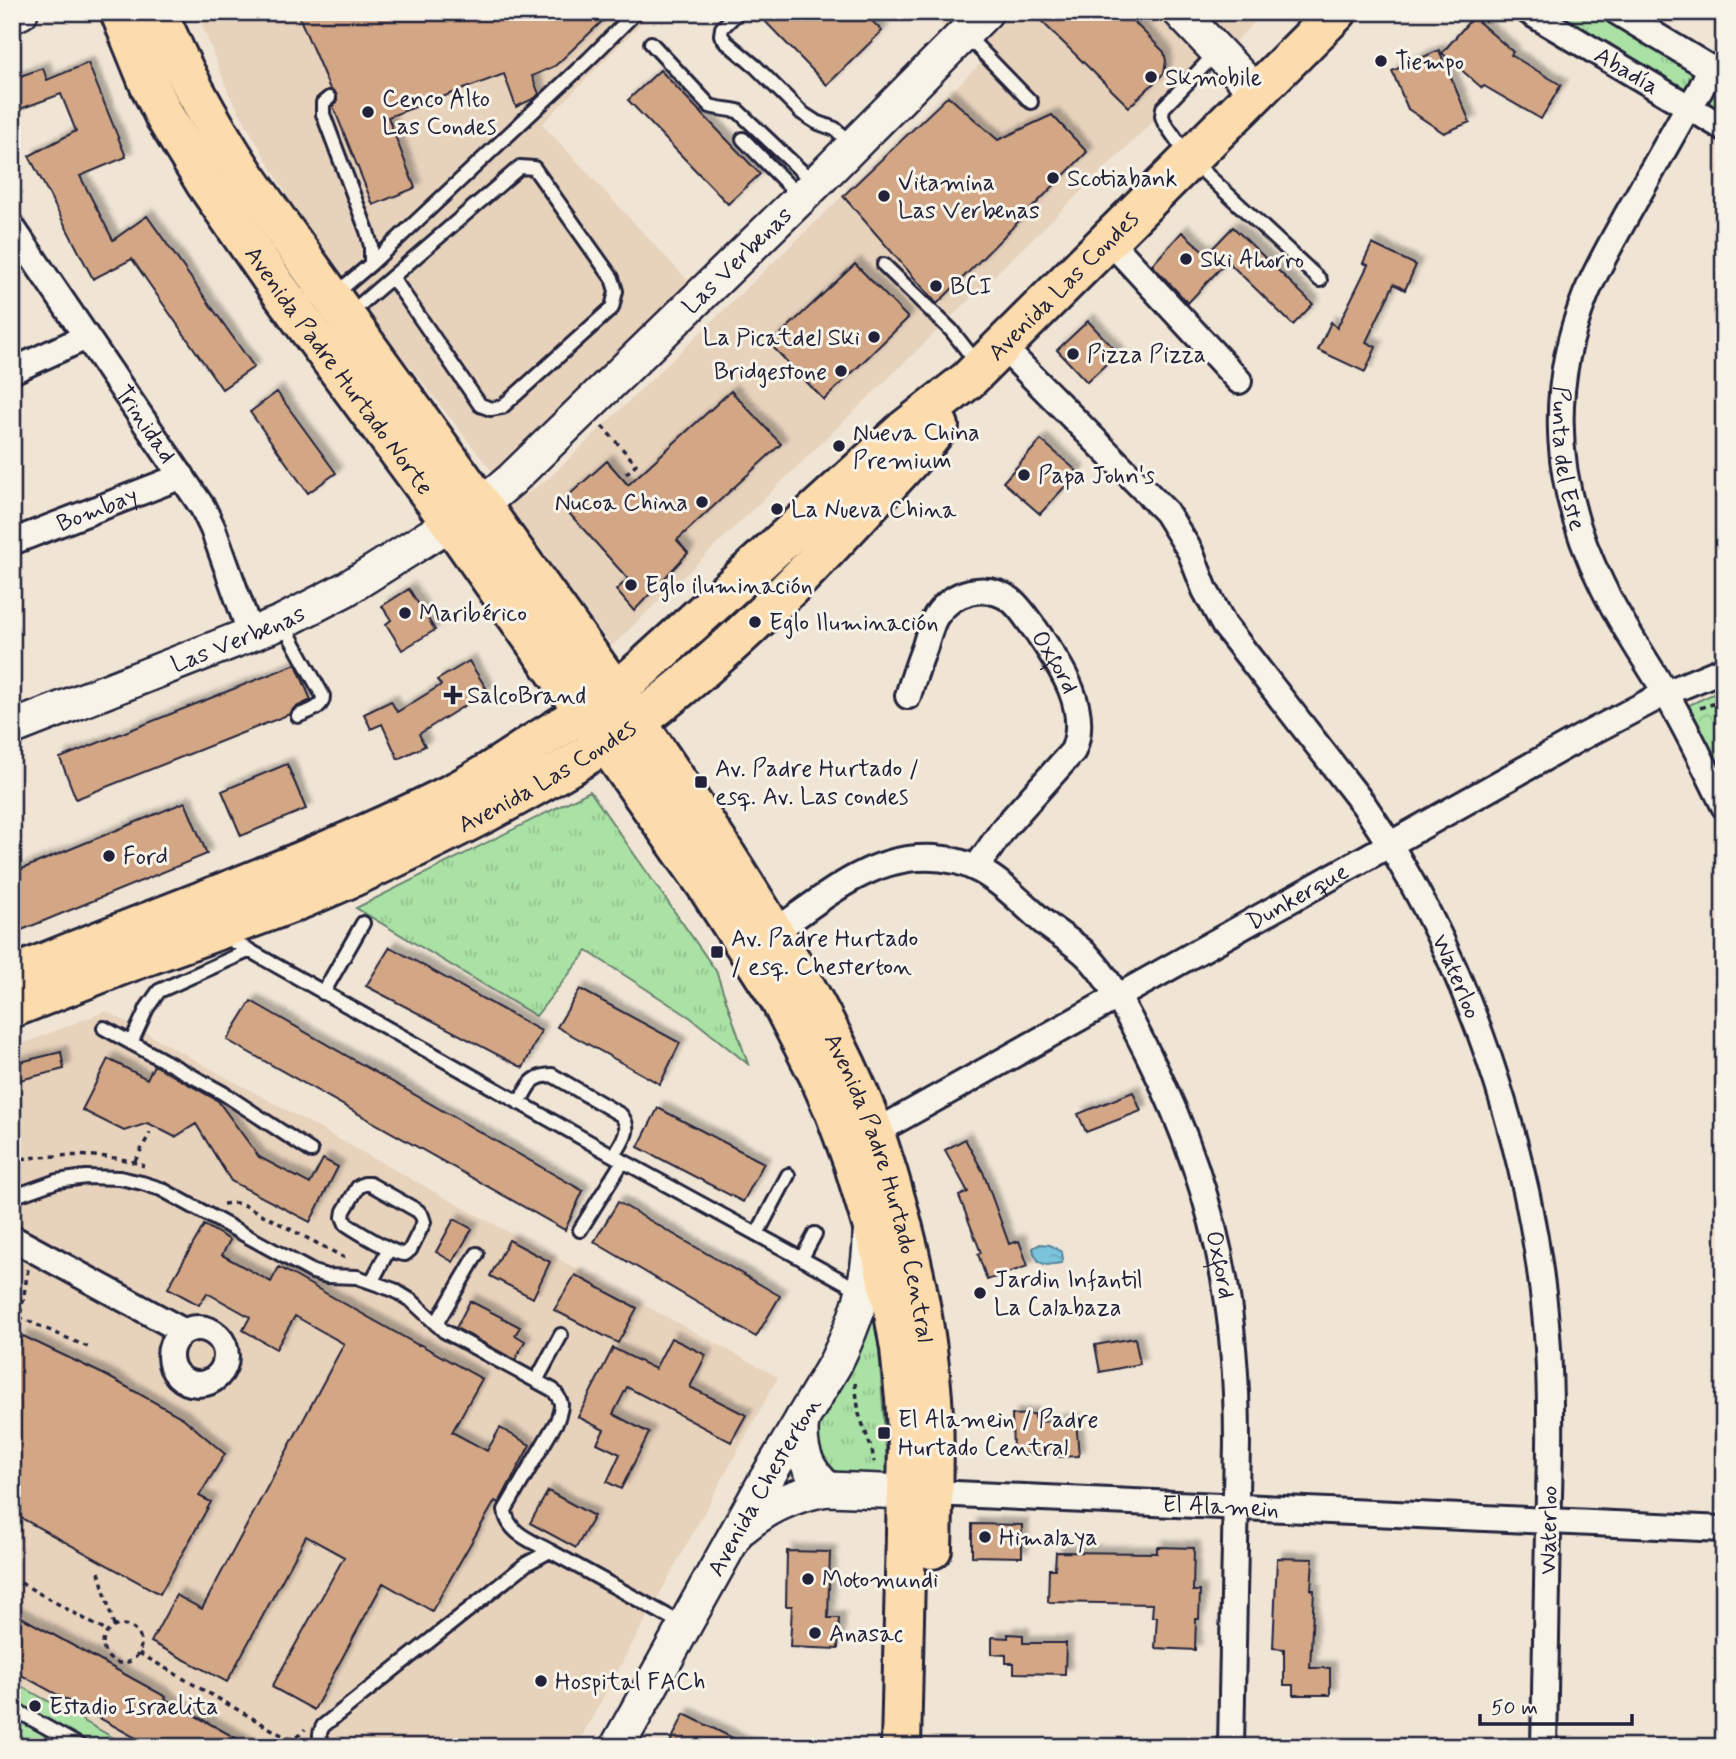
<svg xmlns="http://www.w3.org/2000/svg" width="1736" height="1759" font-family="Mynerve,sans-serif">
<defs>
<pattern id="grass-tufts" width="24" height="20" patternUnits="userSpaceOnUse" patternTransform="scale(1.75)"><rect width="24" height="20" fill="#aae1a4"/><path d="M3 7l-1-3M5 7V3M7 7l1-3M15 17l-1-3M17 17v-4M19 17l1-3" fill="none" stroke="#92c18e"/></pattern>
<pattern id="forest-crowns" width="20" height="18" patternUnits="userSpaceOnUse" patternTransform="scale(1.75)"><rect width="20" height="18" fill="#aae1a4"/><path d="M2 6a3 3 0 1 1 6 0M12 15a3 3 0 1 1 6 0" fill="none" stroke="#92c18e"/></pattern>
<pattern id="water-ripples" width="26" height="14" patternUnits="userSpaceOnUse" patternTransform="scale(1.75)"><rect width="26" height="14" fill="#7bc4db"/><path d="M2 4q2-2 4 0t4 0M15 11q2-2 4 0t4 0" fill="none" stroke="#6aa8bd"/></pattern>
<filter id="shadow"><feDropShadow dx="6" dy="-6" stdDeviation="2" flood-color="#0004"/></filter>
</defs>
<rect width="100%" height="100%" fill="#f0e4d4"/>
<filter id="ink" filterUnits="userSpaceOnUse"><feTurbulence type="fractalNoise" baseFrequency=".0143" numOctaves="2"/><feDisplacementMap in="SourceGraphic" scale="14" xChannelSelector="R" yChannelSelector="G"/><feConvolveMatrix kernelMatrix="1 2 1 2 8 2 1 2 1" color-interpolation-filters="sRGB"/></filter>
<g filter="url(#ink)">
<path fill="#e7d2bc" d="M197 12H652L542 124 691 284 494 474 316 246 229 94Z
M928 12H1264L1232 45 612 646 507 508 549 478 981 63Z
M106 1011 471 1212 778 1377 576 1747H130L12 1681V1048Z"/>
<path fill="url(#grass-tufts)" stroke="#668270" stroke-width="2" d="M1555 12H1600L1724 86V113Z
M590 791 716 971 748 1064 691 1018 587 951 536 1016 356 908Z
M876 1307 888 1478 844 1481 827 1462 816 1442 819 1401Z"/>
<path fill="url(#forest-crowns)" stroke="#668270" stroke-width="2" d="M1724 689V794L1687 707 1691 704Z"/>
<path fill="#aae1a4" stroke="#668270" stroke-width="2" d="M12 1681 130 1747H12Z"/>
<path fill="url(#water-ripples)" stroke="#57839b" stroke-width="2" d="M1040 1244 1050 1245 1062 1252 1063 1259 1061 1263 1047 1265 1039 1262 1034 1253 1033 1248Z"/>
<path fill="#d3a785" stroke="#22223b" stroke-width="2" filter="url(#shadow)" d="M297 12H612L555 66 532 76 539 94 535 98 516 107 504 74 388 117 415 188 373 205 333 106 337 102V96L335 92 330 89Z
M756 12H863L882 31 827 85Z
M1032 12H1124L1164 52 1166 61 1164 73 1129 107Z
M1473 17 1513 52 1511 55 1561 85 1541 119 1484 86 1482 88 1442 53Z
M1439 50 1470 122 1444 133 1408 109 1392 71Z
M88 63 126 157 80 176 113 240 147 216 254 367 222 389 132 259 93 279 29 156 76 131 61 94 12 112V79L43 68 47 80Z
M660 70 760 174 728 204 628 100Z
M948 96 998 140 1052 115 1087 152 937 304 843 196Z
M1233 227 1313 304 1293 325 1227 261 1188 303 1152 265 1182 232 1207 254Z
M1372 244 1416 265 1405 290 1394 284 1366 342 1376 347 1365 372 1318 350 1331 322 1337 328 1368 265 1363 263Z
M855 264 908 318 824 400 770 344Z
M1088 321 1118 353 1087 382 1057 350Z
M731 391 781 444 677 540 688 553 634 611 616 590 628 579 560 503 607 461 628 485Z
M277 392 336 473 308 493 250 412Z
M1041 440 1078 472 1040 514 1003 482Z
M409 589 435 630 402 650 386 624 391 620 382 606Z
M469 661 488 691 419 734 425 746 398 759 382 724 371 729 364 714 391 701 397 712 441 685 437 680Z
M296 664 311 700 294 708 290 714 76 799 60 758Z
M287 764 306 809 241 836 222 791Z
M185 802 207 854 12 934V873Z
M390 947 541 1031 523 1068 366 986Z
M580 989 680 1043 660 1084 557 1027Z
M251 1001 583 1191 565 1230 227 1040Z
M61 1052 64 1069 12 1082V1064Z
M108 1059 147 1079 154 1065 218 1101 259 1157 310 1184 323 1159 338 1167 310 1222 231 1181 196 1124 175 1137 148 1123 124 1131 82 1110Z
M1133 1092 1141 1111 1086 1132 1078 1114Z
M658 1108 764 1163 743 1202 638 1147Z
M965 1139 983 1172 1009 1244 1019 1241 1028 1266 987 1280 978 1254 981 1253 959 1196 968 1192 945 1150Z
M618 1202 780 1296 756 1337 594 1242Z
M454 1219 472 1229 453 1262 436 1252Z
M204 1225 230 1240 222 1255 271 1282 279 1267 418 1345 419 1344 482 1379 452 1432 487 1451 500 1428 530 1445 499 1503 495 1501 432 1611 383 1583 314 1710 272 1687 344 1557 306 1536 227 1682 151 1642 176 1595 202 1609 344 1344 295 1316 276 1349 243 1330 250 1317 207 1293 199 1305 168 1288Z
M509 1240 550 1262 533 1298 490 1276Z
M575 1275 637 1308 618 1343 554 1310Z
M470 1301 520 1327 515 1335 525 1341 515 1360 456 1328Z
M23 1336 107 1376 183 1418 225 1454 199 1496 211 1502 160 1594 12 1513V1356Z
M671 1338 706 1355 690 1387 746 1415 731 1442 627 1387 613 1414 649 1433 621 1489 607 1482 620 1454 597 1443 604 1430 578 1417 613 1348 655 1369Z
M1135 1338 1140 1364 1100 1372 1095 1345Z
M1035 1414V1422L1076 1420 1079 1456 1056 1457V1453L1013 1454 1012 1415Z
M548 1491 594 1516 576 1548 530 1523Z
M972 1524 1022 1525V1557L972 1556Z
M1157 1547 1194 1548 1193 1591H1200L1199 1619H1196L1195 1650 1155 1648 1157 1617H1152L1153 1604 1048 1602 1049 1569H1055L1056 1552 1157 1553Z
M787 1551 830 1552 828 1618H839L838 1649 790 1647 792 1606H786Z
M1277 1558 1313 1559 1311 1590H1314L1310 1668H1330V1695H1293V1685H1284V1649L1273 1648Z
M12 1612 166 1697 165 1699 252 1747H152L12 1670Z
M1008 1634 1023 1635V1643H1066L1065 1674 1014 1673V1663H1006V1655L992 1654V1637L1008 1638Z
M684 1714 751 1747H668Z"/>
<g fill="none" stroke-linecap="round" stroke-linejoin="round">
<defs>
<path id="lane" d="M738 12 722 28 721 35 726 42 756 67 802 113 816 122 835 129 852 144
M965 34 1031 102
M651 43 710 106C719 109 729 109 738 111L814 183
M1217 52 1163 108 1162 116 1164 122 1190 159 1320 280
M329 98 323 103V114L367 231 371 246V264L340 290 334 293
M743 139 799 196
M371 264 589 59 636 12
M884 265 951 330 977 363
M348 315 520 167 534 168 612 278 616 291 612 308 502 407 491 409 480 405 392 277
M282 622 323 696C323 709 308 711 298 716
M222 935 623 1161 861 1291
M323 993 363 923
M104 1028 223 1093 311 1151
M131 1043 147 1008 159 991 248 951
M519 1103C529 1086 530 1076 552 1075L621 1115C633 1130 622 1141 614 1156
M364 1184H370L418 1211 422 1216 424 1222 410 1250C408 1251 407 1253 405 1254 397 1256 355 1230 346 1224L343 1217 344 1211 358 1187Z
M12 1197 57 1181 86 1177 120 1178 142 1183 161 1189 313 1272 327 1276 357 1277 394 1290 412 1301 444 1331 553 1390C564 1403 562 1406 557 1421L505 1510C507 1533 532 1541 550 1551
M580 1230 623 1161
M757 1234 788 1175
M802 1258 815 1234
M372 1281 389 1249
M436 1324 477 1254
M536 1381 561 1335
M12 1708 82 1747
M326 1747C319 1739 318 1735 323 1726L526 1564 550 1551 684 1625"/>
<g id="street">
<path id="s1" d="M1529 12 1724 128"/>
<path d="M1617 12 1723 76"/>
<path id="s2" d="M1709 67C1705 83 1699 95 1688 107 1668 142 1648 178 1628 213 1613 240 1598 266 1586 294 1546 393 1555 492 1603 587 1621 624 1644 657 1665 692 1687 729 1705 767 1724 806"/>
<path id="s3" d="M12 227 203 508 213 529 251 635"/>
<path d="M1109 240 1239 381"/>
<path id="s4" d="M1002 346 1166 512 1190 551 1205 590 1224 625 1364 805C1467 955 1533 1153 1547 1334 1552 1399 1550 1465 1548 1530 1547 1602 1546 1674 1544 1747"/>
<path d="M12 371 86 337"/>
<path id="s5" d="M12 542 182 476"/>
<path id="s6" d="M908 696C913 679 919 662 925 646 928 636 931 624 936 616 953 591 986 582 1011 600 1021 608 1027 619 1035 629 1059 664 1091 707 1073 751L1004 828 976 868"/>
<path id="s7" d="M774 932C818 902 863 861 918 858 976 854 1002 885 1041 920 1058 935 1080 945 1094 963 1114 986 1134 1027 1148 1054 1194 1146 1225 1246 1233 1348 1236 1380 1237 1411 1237 1443L1231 1747"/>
<path id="s8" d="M874 1133 1580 738 1666 693 1724 669"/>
<path d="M12 1238 183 1331"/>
<circle cx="198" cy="1356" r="28"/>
<path id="s9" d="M934 1493 1724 1529"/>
</g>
<g id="secondary">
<path d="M1180 12 1256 92"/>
<path d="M12 16 21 12"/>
<path id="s10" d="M480 503 492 496 511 480 815 184 986 12"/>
<path id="s11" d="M12 728 282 622 346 589 451 523"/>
<path d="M802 1419C798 1448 806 1471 828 1489"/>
<path d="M742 1528C768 1506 795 1494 828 1489L934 1493"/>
<path id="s12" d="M617 1747 764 1483 835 1364C855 1323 870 1282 870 1235"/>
</g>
<g id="primary">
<path id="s13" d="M120 12 150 86 165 117 206 184 278 288 451 523 704 882 779 998 818 1074 835 1113 853 1162 882 1257 892 1302 900 1348 905 1398 908 1447 901 1747"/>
<path id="s14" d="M158 12C181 70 211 123 245 175 322 285 401 393 479 502 539 586 600 668 658 753 701 816 743 880 782 946 818 1007 852 1070 876 1137 906 1226 928 1320 933 1414 935 1459 933 1504 932 1549"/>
<path id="s15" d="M12 976C159 915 311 864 453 793 481 779 508 760 534 743 572 720 610 698 643 668L904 430 968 380 1337 12"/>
<path id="s16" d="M12 1008C48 994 83 980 119 966 181 943 243 922 304 898 366 872 427 843 487 812 545 781 602 749 654 709 754 632 839 538 924 445L939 426"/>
</g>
</defs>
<use href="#lane" stroke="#22223b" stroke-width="18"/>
<use href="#street" stroke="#22223b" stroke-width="30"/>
<use href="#secondary" stroke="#22223b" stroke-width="38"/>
<use href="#primary" stroke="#22223b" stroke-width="44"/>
<path stroke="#22223b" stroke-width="3.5" stroke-dasharray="5 5" stroke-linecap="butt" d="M602 426 636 464 622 478
M1700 708 1716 703 1724 708
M12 1160C47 1155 112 1151 144 1166
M135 1161 150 1133
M223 1204 236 1203 244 1205 349 1260
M19 1317 90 1348
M17 1323 22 1307 28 1269
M855 1383 859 1414 872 1450 874 1462
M99 1572 114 1626
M12 1578 106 1631
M103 1644a19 19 0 1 1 38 0a19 19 0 1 1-38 0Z
M139 1653 285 1737C295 1738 299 1737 305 1729
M294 1738 300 1747"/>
<use href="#lane" stroke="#f7f3e8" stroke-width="12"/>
<use href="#street" stroke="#f7f3e8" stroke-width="24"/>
<use href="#secondary" stroke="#f7f3e8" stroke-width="33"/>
<use href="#primary" stroke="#fcdcac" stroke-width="38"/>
</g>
</g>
<g fill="#22223b" stroke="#f7f3e8" stroke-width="2.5">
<circle cx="1381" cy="61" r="7"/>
<circle cx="1151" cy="77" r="7"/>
<circle cx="368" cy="112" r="7"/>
<circle cx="1053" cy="178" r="7"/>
<circle cx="884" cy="196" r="7"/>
<circle cx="1186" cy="259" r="7"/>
<circle cx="936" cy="286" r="7"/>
<circle cx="874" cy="337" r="7"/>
<circle cx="1073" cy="354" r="7"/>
<circle cx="841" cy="371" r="7"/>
<circle cx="839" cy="446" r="7"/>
<circle cx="1024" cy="475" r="7"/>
<circle cx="702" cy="502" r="7"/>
<circle cx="777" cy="509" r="7"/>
<circle cx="631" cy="585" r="7"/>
<circle cx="405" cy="613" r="7"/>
<circle cx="755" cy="622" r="7"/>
<path d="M449.5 684.5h7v7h7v7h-7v7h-7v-7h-7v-7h7z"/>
<rect x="694" y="775" width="14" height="14" rx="3.5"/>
<circle cx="109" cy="856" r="7"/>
<rect x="710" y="945" width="14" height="14" rx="3.5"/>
<circle cx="980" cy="1293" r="7"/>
<rect x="877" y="1426" width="14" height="14" rx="3.5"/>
<circle cx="985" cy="1537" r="7"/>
<circle cx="808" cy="1579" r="7"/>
<circle cx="815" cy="1633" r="7"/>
<circle cx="541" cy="1681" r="7"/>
<circle cx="35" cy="1706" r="7"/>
</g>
<g text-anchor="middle" stroke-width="6" stroke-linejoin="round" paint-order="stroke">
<g font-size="24" fill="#22223b" stroke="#f7f3e8" text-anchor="start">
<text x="1395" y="69">Tiempo</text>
<text x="1165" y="85">Skmobile</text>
<text x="382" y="106">Cenco Alto<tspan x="382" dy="28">Las Condes</tspan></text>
<text x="1067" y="186">Scotiabank</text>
<text x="898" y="190">Vitamina<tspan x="898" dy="28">Las Verbenas</tspan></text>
<text x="1200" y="267">Ski Ahorro</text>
<text x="950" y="294">BCI</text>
<text x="860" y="345" text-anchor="end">La Picatdel Ski</text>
<text x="1087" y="362">Pizza Pizza</text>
<text x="827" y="379" text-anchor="end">Bridgestone</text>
<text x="853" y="440">Nueva China<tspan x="853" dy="28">Premium</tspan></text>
<text x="1038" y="483">Papa John's</text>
<text x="688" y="510" text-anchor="end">Nucoa China</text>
<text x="791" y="517">La Nueva China</text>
<text x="645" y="593">Eglo iluminación</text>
<text x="419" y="621">Maribérico</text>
<text x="769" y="630">Eglo Iluminación</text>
<text x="467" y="703">SalcoBrand</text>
<text x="715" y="776">Av. Padre Hurtado /<tspan x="715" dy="28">esq. Av. Las condes</tspan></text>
<text x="123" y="864">Ford</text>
<text x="731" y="946">Av. Padre Hurtado<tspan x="731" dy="28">/ esq. Chesterton</tspan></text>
<text x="994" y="1287">Jardin Infantil<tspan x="994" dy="28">La Calabaza</tspan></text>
<text x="898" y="1427">El Alamein / Padre<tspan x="898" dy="28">Hurtado Central</tspan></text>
<text x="999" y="1545">Himalaya</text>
<text x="822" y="1587">Motomundi</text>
<text x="829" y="1641">Anasac</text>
<text x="555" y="1689">Hospital FACh</text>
<text x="49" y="1714">Estadio Israelita</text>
</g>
<g font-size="24" fill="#22223b" stroke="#f7f3e8">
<text dy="8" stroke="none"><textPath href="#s1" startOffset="114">Abadía</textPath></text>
<text dy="8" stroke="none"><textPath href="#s10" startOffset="354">Las Verbenas</textPath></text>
<text dy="8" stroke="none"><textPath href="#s15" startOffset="1274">Avenida Las Condes</textPath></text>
<text dy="8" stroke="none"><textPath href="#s13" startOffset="422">Avenida Padre Hurtado Norte</textPath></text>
<text dy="8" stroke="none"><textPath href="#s3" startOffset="238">Trinidad</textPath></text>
<text dy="8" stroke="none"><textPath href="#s2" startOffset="427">Punta del Este</textPath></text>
<text dy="8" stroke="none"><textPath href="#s5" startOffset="91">Bombay</textPath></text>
<text dy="8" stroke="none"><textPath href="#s11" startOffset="243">Las Verbenas</textPath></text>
<text dy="8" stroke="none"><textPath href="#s6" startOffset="247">Oxford</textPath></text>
<text dy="8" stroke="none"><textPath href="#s16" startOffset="584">Avenida Las Condes</textPath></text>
<text dy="8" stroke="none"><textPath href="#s8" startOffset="485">Dunkerque</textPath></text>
<text dy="8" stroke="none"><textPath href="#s4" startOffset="784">Waterloo</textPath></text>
<text dy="8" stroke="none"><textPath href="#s14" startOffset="1388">Avenida Padre Hurtado Central</textPath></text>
<text dy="8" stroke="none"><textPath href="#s7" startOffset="705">Oxford</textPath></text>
<text dy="8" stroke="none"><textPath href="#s12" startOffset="299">Avenida Chesterton</textPath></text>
<text dy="8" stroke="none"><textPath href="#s9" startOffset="287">El Alamein</textPath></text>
<text transform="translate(1548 1530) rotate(-89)" y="8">Waterloo</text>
</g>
</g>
<rect width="1736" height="1759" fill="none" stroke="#f7f3e8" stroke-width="42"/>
<rect x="21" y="21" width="1694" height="1717" fill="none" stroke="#22223b" stroke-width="2.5" filter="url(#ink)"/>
<path d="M1480 1714v10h152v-10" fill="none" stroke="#22223b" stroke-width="3.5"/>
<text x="1491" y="1714" font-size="21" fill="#22223b" stroke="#f7f3e8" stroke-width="5" paint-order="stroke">50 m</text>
</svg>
